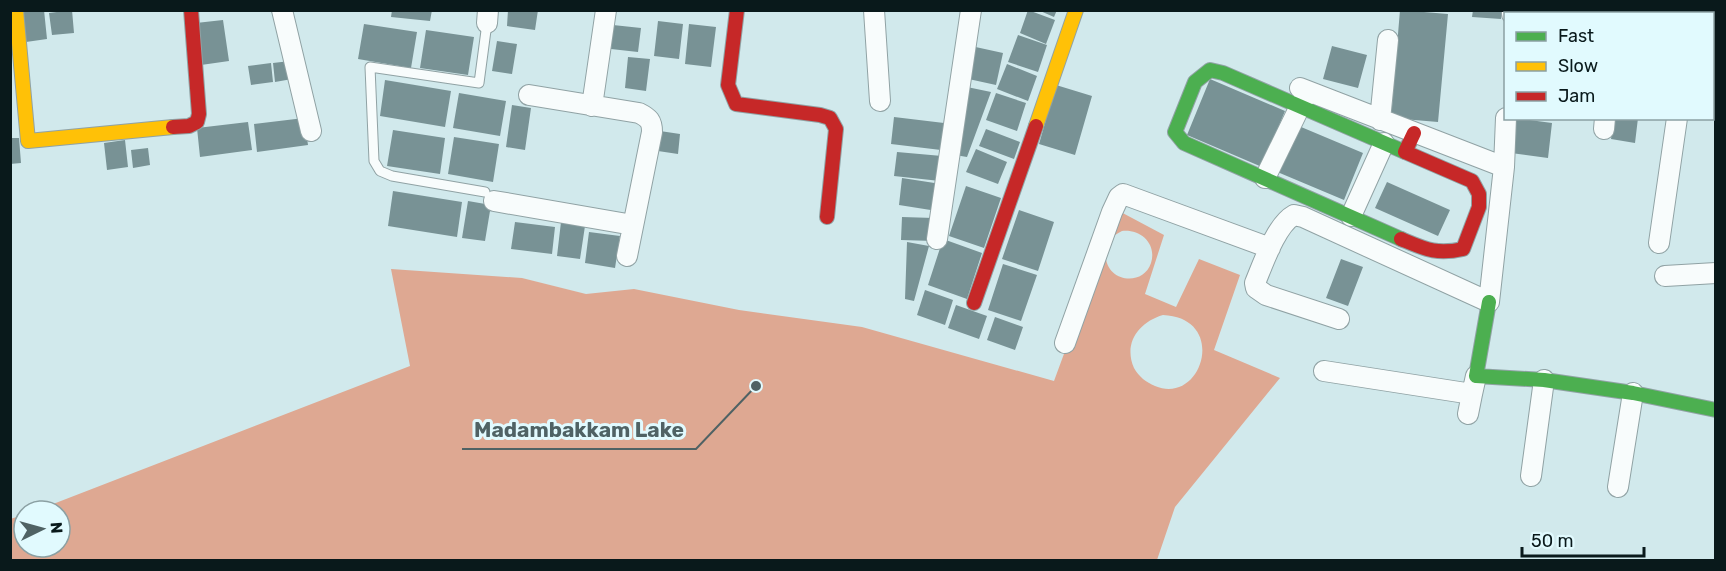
<svg xmlns="http://www.w3.org/2000/svg" width="1726" height="571" font-family="Rubik,sans-serif">
<rect width="100%" height="100%" fill="#d1e9ec"/>
<path fill="#dea892" fill-rule="evenodd" d="M1117 210 1164 235 1145 294 1176 307 1199 259 1240 275 1214 350 1280 378 1175 507 1157 560H11L10 519 24 515V547H60V511H35L410 366 391 269 522 278 586 294 634 289 739 310 862 327 1054 381ZM1122 231C1141 229 1157 244 1151 263 1142 290 1098 280 1107 247 1110 238 1114 235 1122 231ZM1163 315C1229 318 1202 406 1155 386 1146 382 1139 377 1134 368 1123 343 1139 322 1163 315Z"/>
<path fill="#789295" d="M44 10 47 39 26 42 22 12Z
M72 10 74 33 52 35 49 13Z
M392 10H432L430 21 391 17Z
M508 10H538L535 30 507 26Z
M1028 10 1055 20 1046 44 1020 33Z
M1038 10H1057L1054 17Z
M1400 10 1448 14 1438 122 1391 118Z
M1473 10H1502L1501 19 1472 17Z
M1581 10H1612L1611 14H1581Z
M1628 10H1656V14H1628Z
M1712 13H1716V37H1712Z
M223 20 229 61 201 65 196 23Z
M658 21 683 24 679 59 654 56Z
M364 24 417 32 411 68 358 59Z
M689 24 716 27 711 67 685 64Z
M613 25 641 28 638 52 611 49Z
M426 30 474 37 468 75 420 68Z
M1018 35 1047 45 1038 72 1008 62Z
M1712 39H1716V82H1712Z
M497 41 517 44 512 74 492 71Z
M971 46 1003 53 996 85 964 78Z
M1332 46 1367 55 1358 88 1323 79Z
M628 57 650 59 646 91 625 88Z
M290 61 292 79 275 82 273 63Z
M271 63 273 82 251 85 248 66Z
M1007 64 1037 76 1028 101 997 89Z
M1210 79 1285 111 1262 167 1187 135Z
M385 80 451 91 445 127 380 116Z
M1056 85 1092 96 1075 155 1039 144Z
M967 87 991 92 967 157 955 155Z
M459 93 506 101 500 136 453 128Z
M996 93 1026 103 1017 131 986 120Z
M512 105 531 108 525 150 506 147Z
M894 117 944 123 941 150 891 144Z
M304 118 308 145 257 152 254 124Z
M1515 118 1552 123 1548 158 1511 153Z
M1614 118H1638L1635 143 1611 139Z
M248 122 252 150 200 157 197 128Z
M1294 124 1363 153 1344 200 1275 171Z
M986 129 1020 142 1014 159 979 146Z
M393 130 445 138 440 174 387 166Z
M660 131 680 134 678 154 658 151Z
M454 137 499 144 493 182 448 174Z
M10 138H19L21 163 10 164Z
M125 140 128 167 107 170 104 143Z
M148 148 150 165 133 168 131 150Z
M976 149 1007 162 998 184 966 172Z
M897 152 942 156 940 181 894 176Z
M902 178 941 184 937 211 899 205Z
M1387 182 1450 210 1438 236 1375 208Z
M966 186 1001 198 984 248 949 236Z
M393 191 462 202 457 237 388 226Z
M468 201 491 205 485 241 462 238Z
M1019 210 1054 222 1038 271 1002 259Z
M902 217 934 218V241L901 240Z
M515 222 555 227 552 254 511 249Z
M561 222 585 226 580 259 557 256Z
M589 232 620 236 615 268 585 263Z
M943 239 982 253 967 299 928 285Z
M907 242 929 246 914 301 905 299Z
M1341 259 1363 267 1348 306 1326 298Z
M1003 264 1037 275 1021 321 988 310Z
M925 290 953 300 945 325 917 315Z
M956 305 987 316 979 339 948 328Z
M995 317 1023 327 1015 350 987 340Z"/>
<g fill="none" stroke-linecap="round" stroke-linejoin="round">
<defs>
<path id="lane" d="M485 192 392 176 380 171 374 161 370 67 479 83 487 23"/>
<path id="street" d="M282 10 311 131
M874 10 880 101
M1512 14V10
M1619 14 1620 10
M1693 14V10
M487 23 488 10
M1300 88 1504 167
M529 95 639 113C649 118 652 121 652 132L627 256
M592 106 606 10
M1380 120 1388 40
M1604 129 1605 118
M1265 178 1306 94
M494 201 633 225
M1351 216 1384 143
M937 239 971 10
M1659 243 1677 118
M1665 276 1716 273
M1339 319 1266 295 1256 288 1255 283C1263 264 1276 225 1294 215L1303 217 1489 302 1504 167 1506 118
M1065 343 1112 212 1119 197 1123 194 1270 248
M1324 371 1472 394 1476 376
M1468 414 1472 394
M1531 476 1544 380
M1618 487 1633 393"/>
<path id="fast" d="M1401 239 1184 143 1175 132 1195 82 1210 70 1223 73 1405 152
M1489 302 1476 376 1544 380 1633 393 1716 410"/>
<path id="slow" d="M16 10 28 141 173 127
M1036 126 1076 10"/>
<path id="jam" d="M737 10 728 85 736 104 820 115 830 118 836 129 827 217
M173 127 189 126 197 122 199 114 191 10
M1401 239C1425 249 1436 255 1463 249L1479 207V194L1472 181 1405 152 1414 133
M974 303 1036 126"/>
</defs>
<use href="#lane" stroke="#90a2a4" stroke-width="11"/>
<use href="#street" stroke="#90a2a4" stroke-width="22"/>
<use href="#fast" stroke="#90a2a4" stroke-width="16"/>
<use href="#slow" stroke="#90a2a4" stroke-width="16"/>
<use href="#jam" stroke="#90a2a4" stroke-width="16"/>
<use href="#lane" stroke="#f8fcfc" stroke-width="9"/>
<use href="#street" stroke="#f8fcfc" stroke-width="20"/>
<use href="#fast" stroke="#4caf50" stroke-width="14"/>
<use href="#slow" stroke="#ffc107" stroke-width="14"/>
<use href="#jam" stroke="#c62828" stroke-width="14"/>
</g>
<path fill="none" stroke="#4f6264" stroke-width="2" d="M756 386L696 449H462"/>
<circle fill="#4f6264" stroke="#e1fafe" stroke-width="2" cx="756" cy="386" r="6"/>
<g font-size="21" text-anchor="middle" font-weight="bold" fill="#4f6264" stroke="#e1fafe" stroke-width="6" stroke-linejoin="round" paint-order="stroke">
<text x="579" y="437">Madambakkam Lake</text>
</g>
<rect width="1726" height="571" fill="none" stroke="#09191b" stroke-width="24"/>
<rect x="1504" y="12" width="210" height="108" fill="#e1fafe" stroke="#8ba0a3" stroke-width="1.5"/>
<rect x="1516" y="32" width="30" height="9" fill="#4caf50" stroke="#8ba0a3" stroke-width="1.5"/>
<text x="1558" y="42" font-size="18" fill="#09191b">Fast</text>
<rect x="1516" y="62" width="30" height="9" fill="#ffc107" stroke="#8ba0a3" stroke-width="1.5"/>
<text x="1558" y="72" font-size="18" fill="#09191b">Slow</text>
<rect x="1516" y="92" width="30" height="9" fill="#c62828" stroke="#8ba0a3" stroke-width="1.5"/>
<text x="1558" y="102" font-size="18" fill="#09191b">Jam</text>
<g transform="translate(42 529) rotate(85)"><circle r="28" fill="#e1fafe" stroke="#8ba0a3" stroke-width="1.5"/>
<path d="M0-4.5L10 22L0 15L-10 22Z" fill="#4f6264"/>
<text y="-9" font-size="16" font-weight="bold" text-anchor="middle" fill="#09191b">N</text>
</g>
<path d="M1522 547v9h122v-9" fill="none" stroke="#09191b" stroke-width="3"/>
<text x="1531" y="547" font-size="18" fill="#09191b" stroke="#e1fafe" stroke-width="4.5" paint-order="stroke">50 m</text>
</svg>
